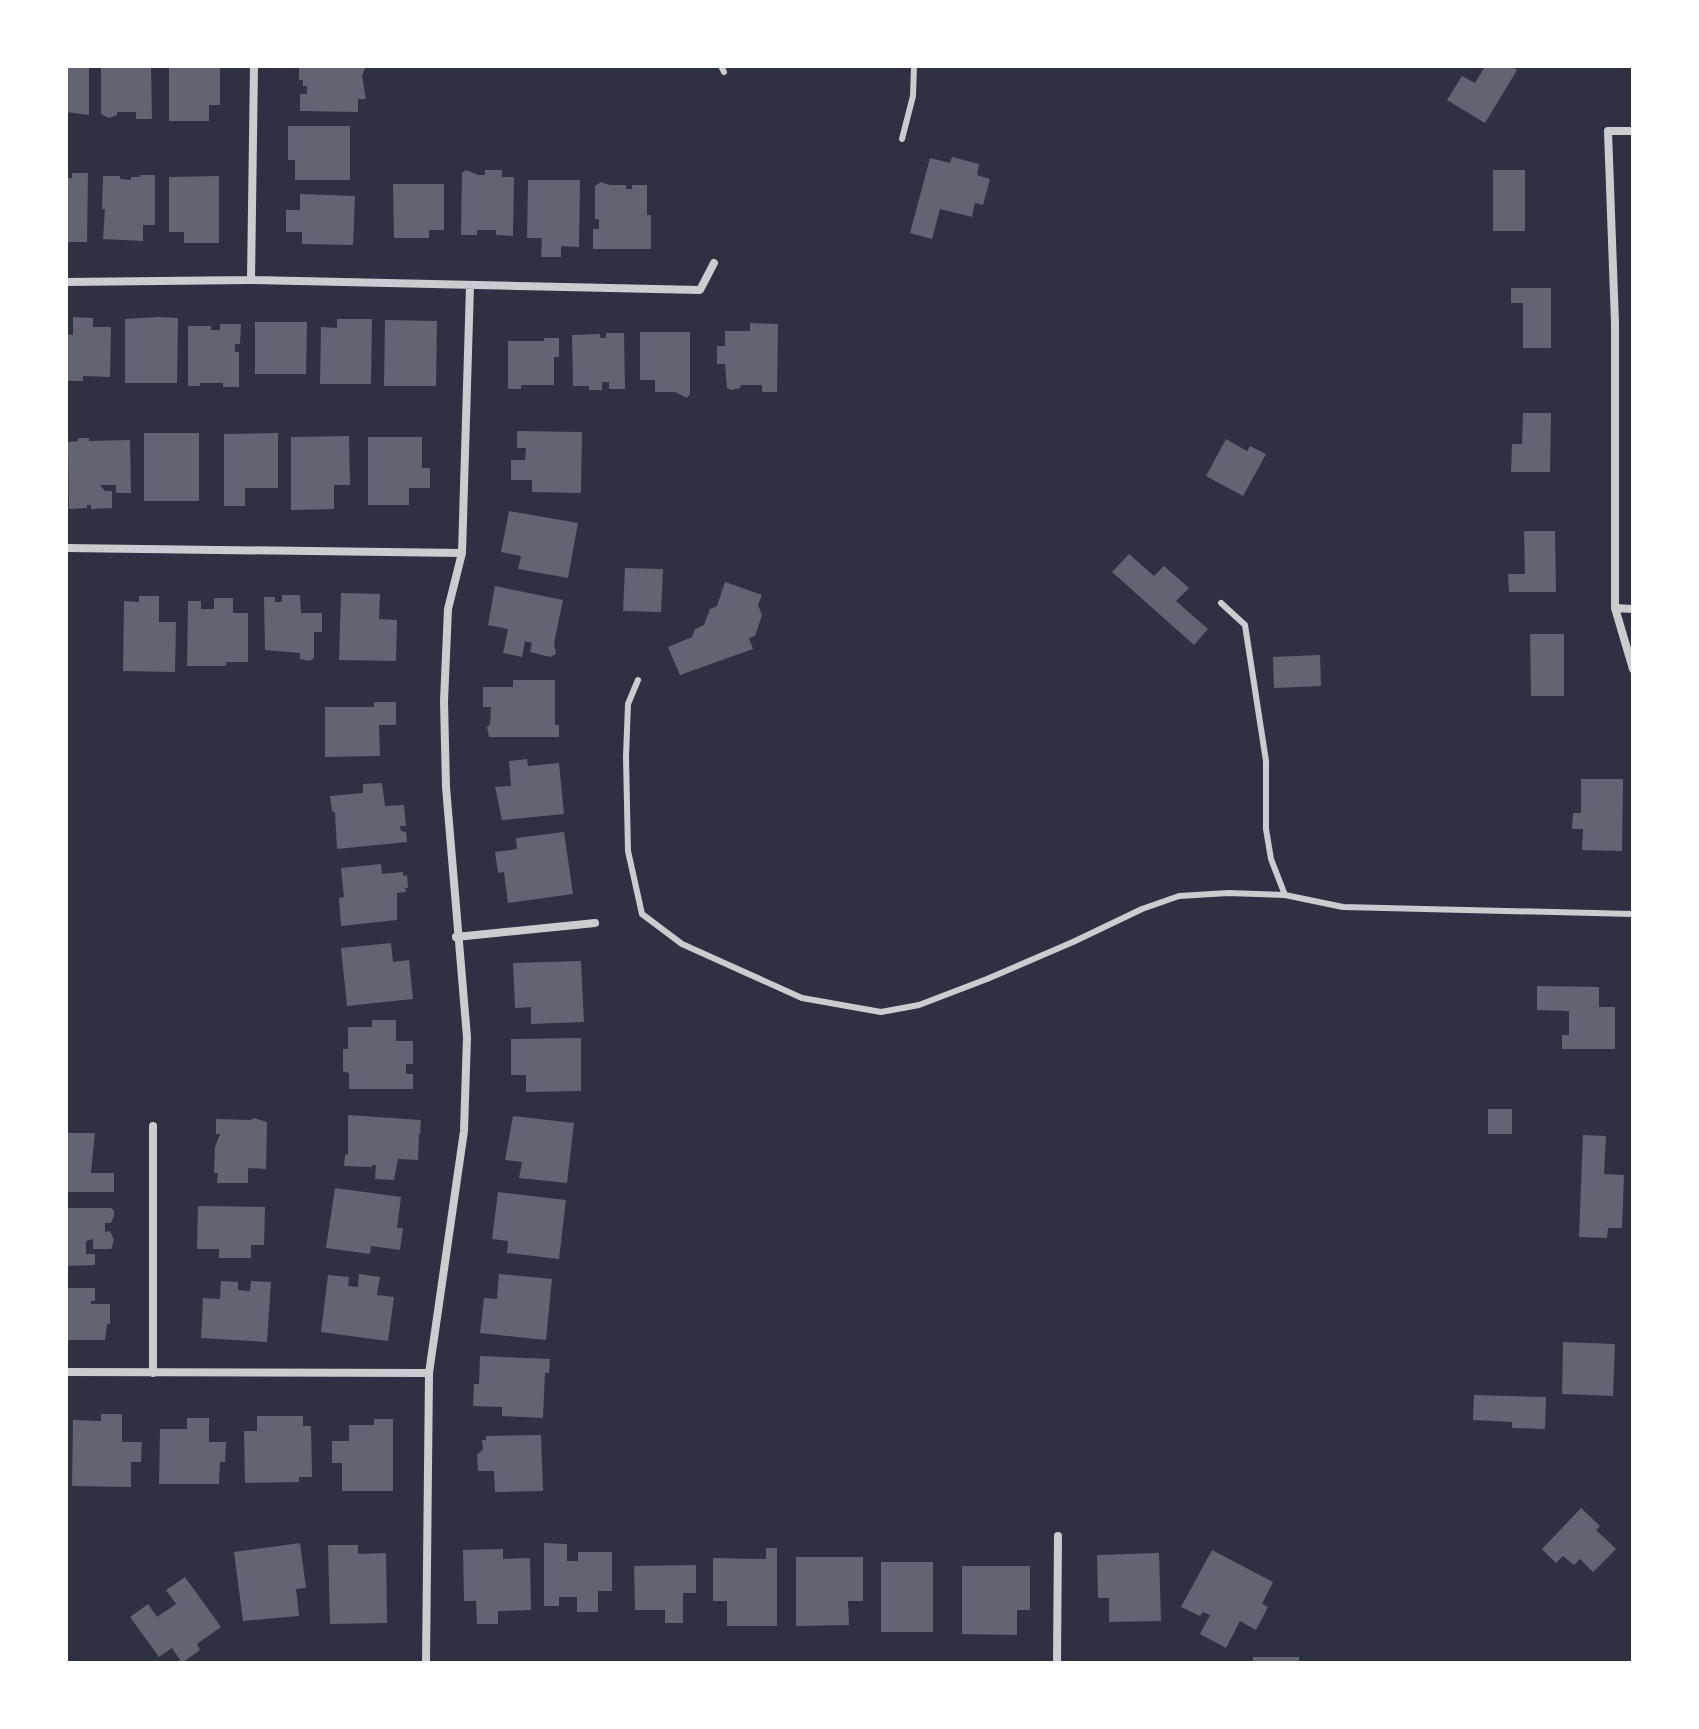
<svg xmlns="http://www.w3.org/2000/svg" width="1699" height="1729" font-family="Figtree,sans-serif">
<rect width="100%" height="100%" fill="#2d3142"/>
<path fill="#626471" d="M66 66H89V115L66 112Z
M101 66H151L152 119H136V112H117V115L109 118 101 114Z
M169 66H220V105H209V121H169Z
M366 66 362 76 366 99H358V112L300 111V94H307V86H303V80H299V67Z
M1485 66H1510L1517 70 1485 123 1447 100 1462 76 1475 83Z
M288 126H350V180H295V160H288Z
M952 157 979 164 977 175 990 179 983 205 975 203 972 217 940 209 932 239 910 233 930 158 950 163Z
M466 170 478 175H485V170H502V177H514L513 236 496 235V230H477V235H461L462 173Z
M1493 170H1525V231H1493Z
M72 173H88L87 242H66V178H72Z
M140 175H155V225H143V241L103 239 105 209H102L103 176H120V179L131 180V177H140Z
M219 176V243H184V232H169V177Z
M528 180H580L579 247 561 246V257H541L542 238H527Z
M601 182 610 185H626V189H632V185H647V215H651V249H593V229H599V219H595V186Z
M393 184H444V230H429V238H394Z
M300 194 355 196 353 245 302 244V232H286V210H300Z
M1511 288H1551V348H1523V303H1511Z
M73 317 93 318V327H111L110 377 83 376V381H66V334L73 335Z
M158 317 178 318 177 383H125V319Z
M337 319H372L371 384H320L321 327 337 328Z
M385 320 437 321 436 386H384Z
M255 322H307L306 374H255Z
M750 323 778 324 777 392H762V385H741L740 388 732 390 727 388 725 364H717V346H725V331H750Z
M220 324H241L240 344H235V352H239V387H223V383H200V386H188V326H211V330H220Z
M640 332H690V394L687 398 675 392H655V380H640Z
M606 333H624L625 389H609V382H602V390H589V386H573L572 335 600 334V338H606Z
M544 338H559V357H554V385H521V389H508V341H544Z
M1523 413H1551L1550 472H1511L1512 444H1522Z
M517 431 582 432 581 493 532 492V480H511V460H525L526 448H517Z
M144 433H199V501H144Z
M278 433V488H245V506H224V434Z
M349 436 350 485H334V509L291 510V437Z
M368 437H422V468H430V488H409V505H368Z
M78 438H89V441L130 440 131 493H116V485H100L105 491H112V508L91 509V505H87V508L69 509 68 442 78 441Z
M1226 439 1247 451 1250 446 1266 454 1243 496 1206 476Z
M509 511 578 523 568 578 518 569 521 556 501 552Z
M1524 531H1555L1556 592H1509L1508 574H1525Z
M1129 554 1154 576 1164 566 1189 588 1176 601 1208 629 1194 645 1112 572Z
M625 568 663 569 661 612 623 611Z
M725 582 762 595 758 605 762 615 755 636 749 638 753 649 680 675 668 647 692 637 695 629 704 625 710 609 717 606Z
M495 586 563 600 554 643 556 654 550 657 530 652 532 643 525 641 522 657 503 653 508 629 488 625Z
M341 593 380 594 379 619 397 620 396 661 339 660Z
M282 595H300L301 613H322V632H314V658L310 661 300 659V653L265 650 264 597H275V602H282Z
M139 596H159V622H176L175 672 123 671 124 601 139 602Z
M214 598H233V613H248V662H226V666H187L188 601H201V609H214Z
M1530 634H1564V696H1531Z
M1320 655 1321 686 1274 688 1273 657Z
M513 680H555V725H559V737H489L487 727 490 724 491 707H483V687H513Z
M374 702H396V725H379L380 756 325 757V707H374Z
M527 759 528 766 559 763 564 814 502 820 495 787 511 786 509 761Z
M1581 779H1623L1622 851 1582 850 1583 829H1572L1573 813H1581Z
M382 783 385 806 404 805 406 826H400L401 831 406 832 407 842 337 849 335 813 332 811 330 796 363 793V784Z
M564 832 573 894 508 903 504 872 498 873 495 852 517 849 516 838Z
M381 864 382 874 403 872V876L407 875 408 888H405L406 892 397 893V920L341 926 339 898 344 897 341 868Z
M391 943 393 962 409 960 413 999 347 1006 341 948Z
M581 961 584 1022 531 1024V1007L515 1008 513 963Z
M1537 986 1599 987V1007H1615V1049H1562V1035H1569V1011L1537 1010Z
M372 1020H396V1041H413V1064H406V1074H413V1089H349V1073L343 1071V1049H348V1027H372Z
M581 1038V1091L526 1092V1075H511V1039Z
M1488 1109H1512V1134H1488Z
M348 1115 421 1120 420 1134 416 1135H419L418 1160 398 1159 394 1180 375 1179 376 1165H372V1167L344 1166 345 1155 348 1154Z
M513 1116 574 1123 567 1183 519 1178 522 1162 505 1160Z
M254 1118 267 1122 266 1169 248 1168V1183H217L218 1173H214L215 1147 220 1134H216V1119L251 1120Z
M66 1133H95L91 1173H114V1192H66Z
M1583 1135 1606 1136 1604 1174 1624 1175 1622 1228H1608L1607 1238 1579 1237Z
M335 1188 401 1197 397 1228H403L400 1250 371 1246 370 1254 326 1248Z
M498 1192 566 1200 559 1259 507 1253 508 1241 492 1239Z
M198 1206 265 1207 264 1245H251V1258H219V1249H197Z
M66 1208H111L114 1211V1216L111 1223H105V1232L110 1231 114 1240 111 1249H93V1239L86 1241V1254H95V1265L66 1266Z
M359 1274 380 1277 377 1295 394 1297 388 1341 321 1332 328 1275 349 1277 348 1286 358 1287Z
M499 1274 552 1279 546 1340 480 1333 484 1298 497 1299Z
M221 1281 238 1282V1290L250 1291 251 1281 271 1282 267 1342 201 1338 203 1298 220 1299Z
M66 1288H95V1301H91V1304H110V1324H107L105 1340H66Z
M1563 1342 1615 1344 1613 1396 1562 1394Z
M480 1356 550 1359 549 1373H545L543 1418 502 1416V1407L473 1406 474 1384H479Z
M1474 1395 1546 1397 1545 1429 1512 1428V1422L1473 1420Z
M101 1414H122V1442H142L141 1462H131V1487L72 1486 73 1420 101 1421Z
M257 1416H303V1426H311L312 1477H299V1482L245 1483 244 1431H257Z
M187 1418H209V1442H226L225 1462H220L219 1484H159L160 1429H187Z
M374 1419H393V1491H342V1463H332V1441H349V1425H374Z
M541 1435 543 1491 495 1492 494 1471H478L477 1455 483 1449 482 1440H486V1436Z
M1581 1508 1600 1526 1596 1530 1616 1549 1593 1572 1580 1559 1574 1565 1563 1556 1556 1563 1542 1549Z
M300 1543 306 1588 296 1589 299 1616 243 1621 234 1552Z
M544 1543 567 1544V1561H578V1552H612V1591H598V1612H577V1597H559V1606H544Z
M328 1545H358V1554L386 1553 387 1623 330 1624Z
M766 1548H777V1626H727V1601H713V1558L766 1559Z
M503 1549V1559L530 1558 531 1610 498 1611V1624H477L476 1601H464L463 1550Z
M1212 1550 1273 1582 1262 1604 1268 1607 1256 1630 1240 1621 1226 1648 1200 1634 1210 1615 1203 1612 1200 1616 1181 1607Z
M1159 1553 1161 1621 1109 1622V1598H1098L1097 1555Z
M796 1557H863V1601H848L849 1625 796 1626Z
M881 1562H933V1632H881Z
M696 1565V1593H683V1623H665V1610H635L634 1566Z
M962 1566H1030V1610H1017V1635L962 1634Z
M185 1577 221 1627 197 1644 200 1650 182 1663 172 1648 159 1657 130 1617 148 1604 157 1617 176 1604 166 1590Z
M1253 1657H1299V1663H1253Z"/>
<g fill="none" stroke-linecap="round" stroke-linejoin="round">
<path stroke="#caccd0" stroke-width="6" d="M721 66 724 72
M902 139 913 96 914 66
M1221 603 1245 625 1266 761V829L1271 859 1285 895
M638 680 628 704 626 757 628 851 642 914 682 944 802 998 881 1012 919 1005 987 979 1073 942 1142 909 1179 896 1228 893 1285 895 1343 907 1633 914"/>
<path stroke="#caccd0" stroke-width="8" d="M1633 131H1608L1615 323V608L1633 669
M251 280 254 66
M66 282 251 280 700 290 714 263
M66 548 462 553
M1615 608 1633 609
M456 937 595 923
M153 1126V1373
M66 1372 429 1373
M426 1663 429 1373 464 1131 467 1037 446 787 444 701 448 609 462 553 470 286
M1057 1663 1058 1536"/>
</g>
<rect width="1699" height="1729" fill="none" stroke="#ffffff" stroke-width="136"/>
</svg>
